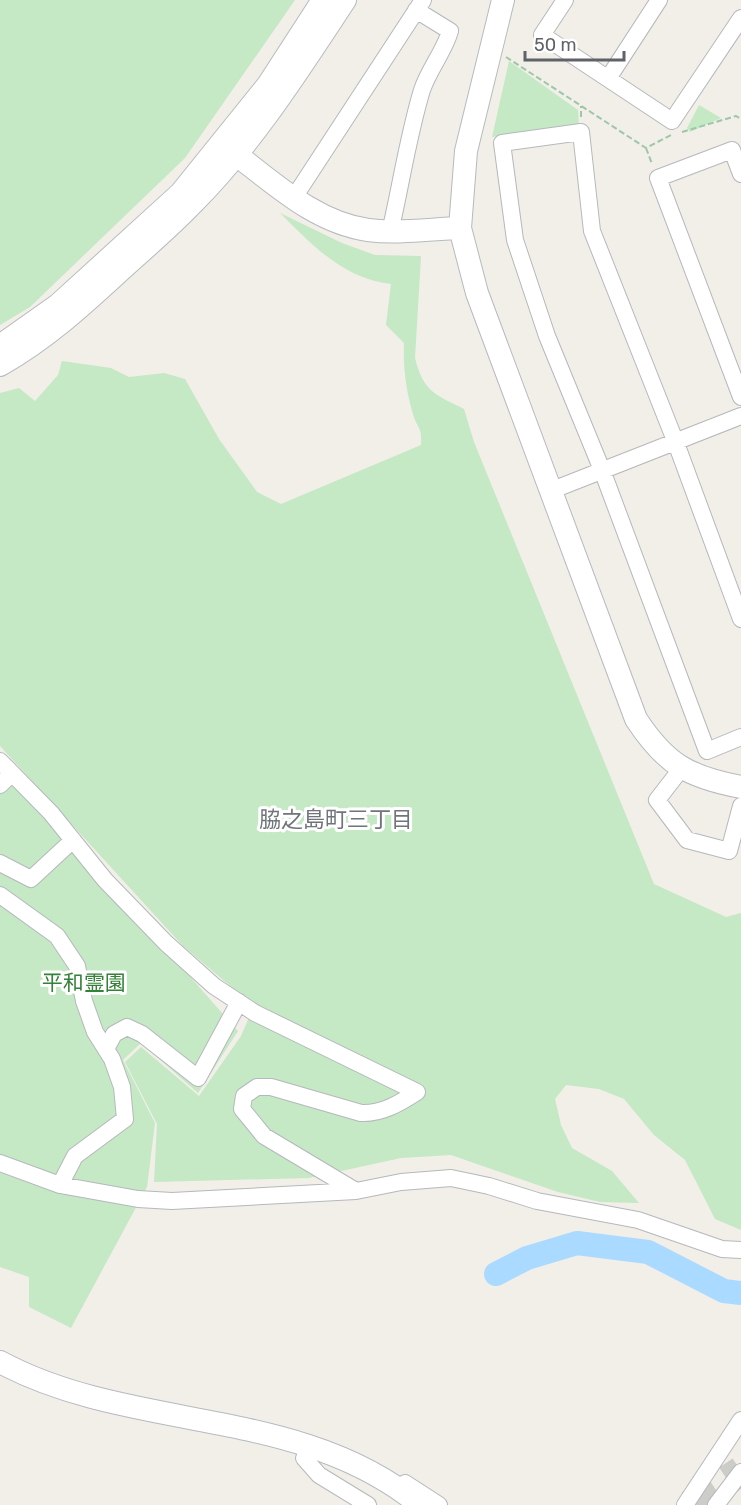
<svg xmlns="http://www.w3.org/2000/svg" width="741" height="1505" font-family="Rubik,'Noto Sans JP',sans-serif">
<rect width="100%" height="100%" fill="#f1efe8"/>
<path fill="#c5e8c5" d="M0 0H295L185 158 30 307 0 325Z
M509 61 578 110 579 125 492 137Z
M699 105 721 118 690 132 687 128Z
M280 213 342 243 375 255 421 256 415 358C424 393 435 394 464 409L474 442 654 884 726 917 741 913V1230L715 1219 685 1160 654 1135 624 1099 599 1089 566 1085 555 1099 561 1125 572 1148 612 1171 639 1203 600 1202 558 1192 451 1155 401 1158 309 1178 154 1182 157 1124 125 1062 141 1047 199 1096 241 1036 254 1006 183 946 0 746V393L19 388 35 401 58 375 62 361 111 368 129 377 164 373 185 379 219 439 257 492 281 504 421 445C422 425 417 429 413 414 406 391 403 367 404 343L386 325 391 284C344 279 312 245 280 213Z
M0 774 64 834 238 1031 198 1093 141 1043 123 1060 155 1123 147 1187 71 1328 29 1307V1277L0 1267Z"/>
<g fill="none" stroke-linecap="round" stroke-linejoin="round">
<path stroke="#aadaff" stroke-width="24" d="M496 1274 527 1258 577 1243 648 1252 724 1291 741 1293"/>
<path stroke="#ccccc8" stroke-width="30" stroke-dasharray="30 15" stroke-linecap="butt" d="M690 1505 741 1471"/>
<defs>
<path id="street" d="M565 0 542 35 672 121 741 18
M609 77 659 0
M741 174 732 150 658 178 741 397
M293 199 423 0
M390 232C401 185 408 136 422 90 429 69 445 50 450 31L416 10
M550 491 741 416
M741 619 676 443 592 231 581 132 502 143 515 240 547 336 602 470 707 751 741 737
M0 761 51 813 105 880 166 943 214 986 255 1013 417 1092C400 1103 382 1114 361 1113L271 1087H257L244 1096 242 1109 264 1136 356 1191
M681 769 657 800 687 840 729 851 741 806
M0 785 11 774
M0 863 31 879 73 840
M0 895 57 936 77 966 84 1001 95 1032 112 1059 122 1087 125 1119 75 1156 60 1185
M106 1049 114 1034 127 1027 142 1034 198 1078 239 1002
M0 1163 60 1185 138 1199 172 1201 356 1191 401 1182 451 1178 489 1186 537 1201 638 1220 722 1249 741 1250
M304 1458 319 1475 368 1505
M405 1483 439 1505
M685 1505 741 1420
M716 1505 741 1472"/>
<path id="secondary" d="M503 0 466 151 460 228 477 293 636 719C666 765 689 777 741 787
M226 147C270 179 312 222 368 230 398 234 430 229 460 228
M0 346 58 305 181 193 268 85 323 0
M0 365C46 339 83 305 122 269 145 248 170 227 192 204 252 144 298 71 345 0
M0 1362C132 1433 299 1405 420 1505"/>
</defs>
<use href="#street" stroke="#b5b8bc" stroke-width="18"/>
<use href="#secondary" stroke="#b6babf" stroke-width="24"/>
<path stroke="#9cc7a9" stroke-width="2" stroke-dasharray="6 3" stroke-linecap="butt" d="M506 57 646 148 671 135
M581 117V106
M682 132 736 116 741 119
M646 148 652 164"/>
<use href="#street" stroke="#fff" stroke-width="16"/>
<use href="#secondary" stroke="#fff" stroke-width="22"/>
</g>
<g text-anchor="middle" stroke-width="6" stroke-linejoin="round" paint-order="stroke">
<g font-size="21" fill="#348238" stroke="#fff">
<text x="84" y="990">平和霊園</text>
</g>
<g font-size="22" fill="#70757a" stroke="#fff">
<text x="336" y="827">脇之島町三丁目</text>
</g>
</g>
<path d="M525 51v9h99v-9" fill="none" stroke="#5f6368" stroke-width="3"/>
<text x="534" y="51" font-size="18" fill="#5f6368" stroke="#ffffff" stroke-width="4.5" paint-order="stroke">50 m</text>
</svg>
